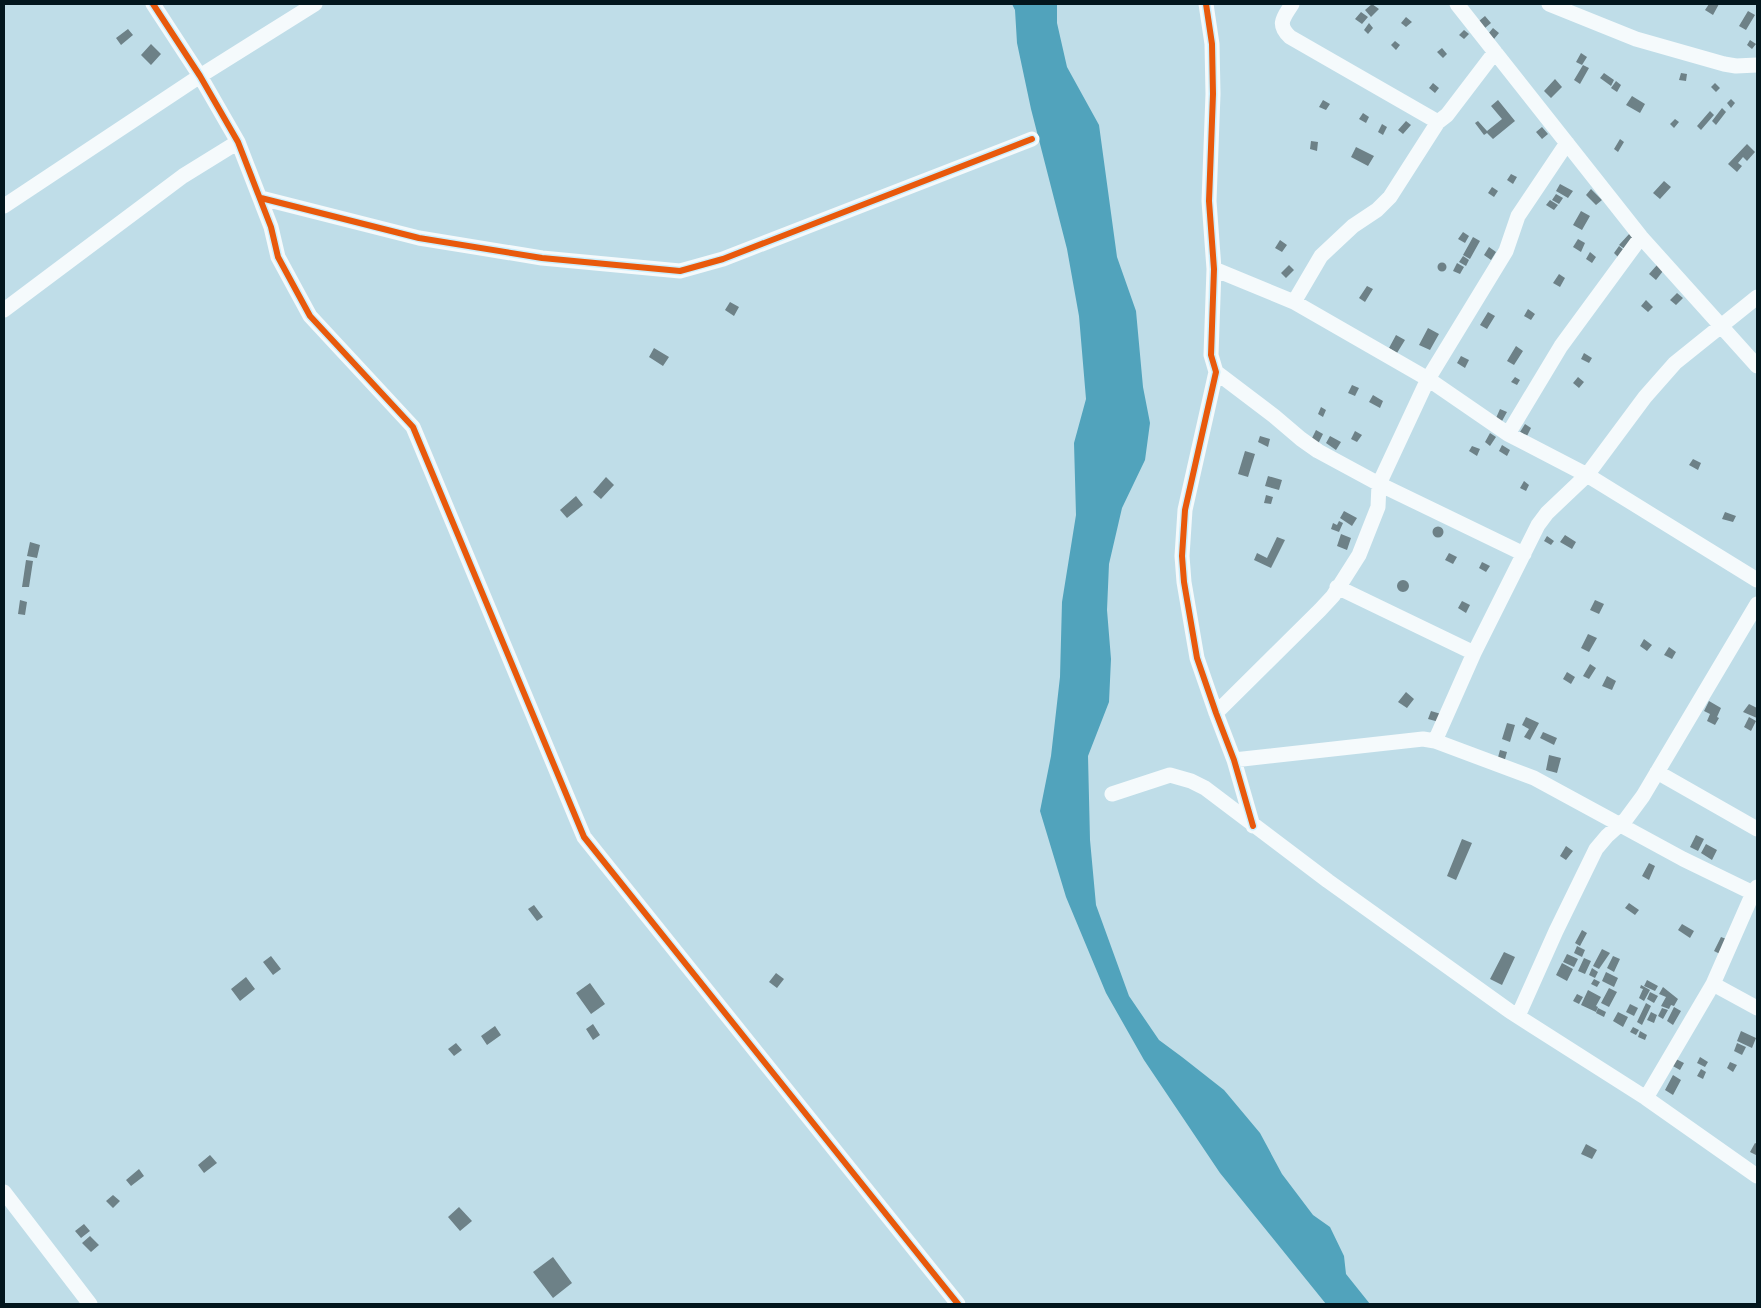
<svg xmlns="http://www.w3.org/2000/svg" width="1761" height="1308" font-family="Quicksand,sans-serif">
<rect width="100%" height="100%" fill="#bfdde8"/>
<path fill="#51a3bc" d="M1012 4H1057V23L1067 67 1099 125 1117 257 1136 311 1143 387 1150 423 1145 460 1122 508 1109 564 1107 610 1111 659 1109 702 1088 756 1090 840 1096 905 1129 996 1159 1040 1182 1057 1224 1090 1260 1133 1282 1174 1313 1215 1330 1227 1344 1256 1346 1274 1370 1304H1326L1220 1173 1144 1060 1106 993 1066 897 1040 811 1051 756 1060 677 1062 602 1076 515 1074 443 1086 399 1079 316 1067 249 1031 109 1017 43 1015 10Z"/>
<path fill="#6d8187" d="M1372 4 1379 9 1371 17 1365 10Z
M1709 4H1719L1713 15 1705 10Z
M1748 11 1755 15 1746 30 1739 26Z
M1361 12 1368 17 1362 24 1355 19Z
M1485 16 1491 23 1485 28 1479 21Z
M1406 17 1412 22 1406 27 1401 23Z
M1369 23 1373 28 1368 34 1364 30Z
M1493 28 1499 33 1494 39 1488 34Z
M128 29 133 35 121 45 116 38Z
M1464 30 1469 34 1464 39 1459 35Z
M1750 40 1756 44 1752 49 1747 45Z
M1395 41 1400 45 1396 50 1391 45Z
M151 44 161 54 151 65 141 55Z
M1442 48 1447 54 1443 58 1437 52Z
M1581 53 1587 57 1582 65 1576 62Z
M1583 65 1589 68 1580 84 1574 80Z
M1604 73 1614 80 1611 86 1600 78Z
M1681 73 1687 74 1686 81 1679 80Z
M1555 79 1562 87 1551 98 1544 91Z
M1616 81 1621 85 1617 92 1611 88Z
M1433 83 1439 88 1435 93 1429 88Z
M1715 83 1720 88 1716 92 1711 87Z
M1632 96 1645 104 1640 113 1626 105Z
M1731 99 1735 103 1731 108 1727 103Z
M1323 100 1330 104 1326 110 1319 107Z
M1498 100 1515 121 1493 139 1487 133 1484 135 1475 123 1478 121 1487 131 1502 119 1491 106Z
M1722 108 1726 112 1716 125 1712 121Z
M1710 111 1714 115 1701 130 1697 126Z
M1363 113 1369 117 1366 123 1359 119Z
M1675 119 1679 122 1674 128 1670 124Z
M1406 121 1411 125 1403 134 1398 130Z
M1382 124 1387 127 1383 135 1378 132Z
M1542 127 1548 134 1542 139 1536 132Z
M1620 139 1624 142 1618 152 1614 149Z
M1311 141 1318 142 1317 151 1310 149Z
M1747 144 1755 152 1747 161 1743 157 1738 163 1742 166 1737 172 1728 164Z
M1356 147 1374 156 1368 166 1351 157Z
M1511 174 1517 177 1513 184 1507 180Z
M1664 181 1671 187 1660 199 1653 193Z
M1560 184 1573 191 1568 198 1556 191Z
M1492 187 1498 191 1494 197 1488 193Z
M1591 189 1602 200 1596 205 1586 195Z
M1556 194 1563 198 1559 204 1552 200Z
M1550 200 1558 205 1554 210 1546 205Z
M1581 211 1590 216 1582 230 1573 225Z
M1463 232 1469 236 1465 243 1458 239Z
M1630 233 1636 238 1626 250 1619 245Z
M1473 237 1480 241 1470 259 1463 255Z
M1578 239 1585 243 1581 252 1573 247Z
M1280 240 1287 245 1282 252 1275 248Z
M1619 246 1625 251 1619 258 1614 253Z
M1489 247 1496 252 1491 260 1484 255Z
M1590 252 1596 257 1592 263 1586 259Z
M1463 256 1469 260 1466 266 1459 262Z
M1437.5 267a4.5 4.5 0 1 1 9 0a4.5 4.5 0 1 1-9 0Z
M1457 263 1464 267 1460 274 1453 271Z
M1289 265 1294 270 1286 278 1281 273Z
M1657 265 1663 271 1656 280 1649 274Z
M1559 274 1565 278 1560 287 1553 283Z
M1367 286 1373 289 1365 302 1359 298Z
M1677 293 1683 298 1676 305 1670 300Z
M1646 300 1653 307 1648 312 1641 306Z
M730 302 739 307 734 316 725 310Z
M1528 309 1535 314 1531 320 1524 316Z
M1488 312 1495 316 1487 329 1480 325Z
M1428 328 1439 334 1430 350 1419 345Z
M1396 335 1405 340 1397 353 1389 348Z
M1516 346 1523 351 1514 365 1507 361Z
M654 348 669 357 663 366 649 357Z
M1584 353 1592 358 1589 363 1581 359Z
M1461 356 1469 360 1465 368 1457 363Z
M1515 377 1520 380 1517 385 1511 382Z
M1578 377 1584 382 1579 388 1573 383Z
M1352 385 1359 388 1355 396 1348 393Z
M1373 395 1383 401 1380 408 1369 402Z
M1321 407 1326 410 1323 417 1318 414Z
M1500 409 1507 412 1502 421 1496 418Z
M1525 424 1531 428 1527 436 1520 432Z
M1316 430 1323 434 1316 448 1309 444Z
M1355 431 1362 435 1357 442 1351 439Z
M1490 433 1496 437 1490 446 1485 442Z
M1260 436 1270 439 1268 447 1258 442Z
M1330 436 1341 442 1336 450 1326 443Z
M1502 445 1510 450 1507 456 1499 451Z
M1472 446 1480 449 1477 456 1469 451Z
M1245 451 1255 454 1248 477 1238 474Z
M1693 459 1701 463 1698 470 1689 465Z
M1268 476 1282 480 1279 490 1265 486Z
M606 477 614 485 601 499 593 492Z
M1524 481 1529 485 1526 491 1520 488Z
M1266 495 1273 497 1271 504 1264 503Z
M576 496 583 505 567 518 560 510Z
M1344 511 1357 518 1352 526 1340 518Z
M1725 512 1736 516 1733 522 1722 519Z
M1339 521 1343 523 1339 532 1331 529 1333 523 1337 525Z
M1432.5 532a5.5 5.5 0 1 1 11 0a5.5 5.5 0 1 1-11 0Z
M1341 534 1351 538 1347 550 1337 546Z
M1565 535 1576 542 1572 549 1560 542Z
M1547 536 1554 541 1551 545 1544 541Z
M1277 537 1285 540 1271 568 1254 560 1257 553 1267 558Z
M30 542 40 545 37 558 27 556Z
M1449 553 1457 557 1453 564 1445 560Z
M26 560 33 561 29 587H22Z
M1482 562 1490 566 1486 572 1479 568Z
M1397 586a6 6 0 1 1 12 0a6 6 0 1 1-12 0Z
M20 600 27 602 25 615 18 614Z
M1595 600 1604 604 1599 614 1590 610Z
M1462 601 1470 605 1466 613 1458 608Z
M1588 634 1597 638 1589 652 1581 648Z
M1644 639 1652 645 1647 651 1640 646Z
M1669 647 1676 652 1672 659 1664 655Z
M1590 664 1596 668 1589 679 1583 676Z
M1567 672 1575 677 1571 684 1563 679Z
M1607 676 1616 681 1612 690 1602 686Z
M1406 692 1414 699 1407 708 1398 702Z
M1709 701 1721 708 1717 717 1719 718 1715 725 1707 721 1710 714 1704 711Z
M1749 704 1757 708V718L1743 712Z
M1431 711 1441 714 1439 722 1428 719Z
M1526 717 1539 723 1530 740 1524 737 1529 729 1522 725Z
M1749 717 1756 721 1751 731 1744 727Z
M1507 723 1515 725 1510 742 1502 739Z
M1543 732 1557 738 1554 745 1540 738Z
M1500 750 1507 752 1504 763 1497 761Z
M1549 755 1561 758 1557 773 1546 770Z
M1696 835 1704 839 1698 851 1690 847Z
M1462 839 1472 843 1456 880 1447 876Z
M1706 844 1717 850 1712 860 1701 853Z
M1566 846 1573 851 1566 860 1560 856Z
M1649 863 1655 866 1649 880 1642 876Z
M1629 903 1639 910 1635 915 1625 908Z
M534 905 543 917 537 921 528 909Z
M1682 924 1694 931 1690 938 1678 930Z
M1582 930 1587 933 1580 946 1575 943Z
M1721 937 1729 940 1722 955 1714 951Z
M1577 946 1585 950 1582 957 1574 953Z
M1602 949 1610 953 1599 969 1593 966Z
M1504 952 1515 957 1502 985 1490 979Z
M1567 954 1578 959 1574 967 1563 962Z
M271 956 281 969 273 975 263 962Z
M1613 956 1620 959 1614 972 1607 968Z
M1584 958 1591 961 1585 974 1578 971Z
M1562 963 1573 969 1567 981 1556 975Z
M1592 968 1598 972 1595 978 1589 975Z
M1606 972 1618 978 1614 987 1602 981Z
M776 973 784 979 777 988 769 982Z
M246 977 255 989 240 1001 231 989Z
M1594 979 1600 982 1597 987 1591 984Z
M1647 980 1658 986 1655 991 1644 986Z
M590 983 605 1004 591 1014 576 993Z
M1641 985 1650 990 1644 1001 1639 998 1643 989 1640 988Z
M1663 987 1678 999 1674 1006 1671 1005 1669 1009 1661 1006 1666 997 1659 994Z
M1609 988 1617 992 1609 1007 1601 1003Z
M1588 990 1601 997 1596 1006 1598 1007 1596 1012 1581 1005Z
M1650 992 1658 996 1654 1003 1647 999Z
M1577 994 1583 997 1579 1004 1573 1001Z
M1646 1003 1651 1006 1642 1025 1637 1022Z
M1630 1004 1638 1008 1634 1016 1626 1012Z
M1674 1007 1681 1011 1673 1025 1667 1021Z
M1598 1008 1606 1012 1604 1017 1596 1013Z
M1662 1008 1668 1010 1663 1019 1658 1016Z
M1618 1012 1628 1017 1623 1027 1613 1021Z
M1651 1012 1657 1015 1654 1023 1647 1020Z
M593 1024 600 1035 593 1040 586 1029Z
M495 1026 501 1035 487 1045 481 1036Z
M1633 1027 1639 1030 1636 1035 1630 1032Z
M1640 1031 1647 1035 1645 1040 1638 1037Z
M1741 1031 1756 1038 1752 1048 1737 1041Z
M456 1043 462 1050 454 1056 448 1049Z
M1737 1043 1746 1047 1742 1055 1734 1051Z
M1700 1057 1708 1062 1705 1067 1697 1063Z
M1674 1058 1684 1063 1680 1070 1671 1065Z
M1730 1062 1737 1065 1733 1072 1727 1068Z
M1701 1069 1706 1072 1703 1079 1697 1076Z
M1673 1075 1681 1080 1673 1095 1665 1090Z
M1755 1143 1757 1144 1756 1155 1750 1152Z
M1586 1144 1597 1150 1592 1159 1581 1154Z
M210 1155 217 1163 204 1173 198 1165Z
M139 1169 144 1176 131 1186 126 1180Z
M113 1195 120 1201 113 1208 106 1201Z
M459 1207 472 1221 460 1231 448 1217Z
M84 1224 90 1231 81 1238 75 1231Z
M90 1236 99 1245 91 1252 82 1243Z
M553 1257 572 1283 553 1298 533 1272Z"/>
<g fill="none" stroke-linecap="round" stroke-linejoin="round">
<path stroke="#f5fafc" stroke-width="15" d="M153 4 200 76 238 142 271 227 278 257 310 316 413 427 584 837 958 1304
M1206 4 1212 44 1213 94 1209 201 1214 269 1211 355 1216 372 1185 510 1182 556 1184 582 1197 658 1216 713 1234 760 1253 826
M1292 4C1284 17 1276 24 1290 37L1438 122
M1457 4 1641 237 1757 366
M1549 4 1636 39 1724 64 1736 66 1757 65
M261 198 419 238 542 258 680 271 723 259 1032 139
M4 206 200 76 315 4
M1214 269 1294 302 1428 379 1508 434 1587 475 1757 580
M1294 302 1321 256 1353 226 1377 210 1390 197 1438 122 1447 115 1495 52
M4 310 183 176 238 142
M1216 372 1274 416 1301 439 1318 451 1379 484 1524 554
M1508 434 1561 346 1641 237
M1337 587 1474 653
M1216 713 1320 610 1333 596 1359 555 1378 507 1379 484 1428 379 1506 251 1518 216 1567 143
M1435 741 1474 653 1538 525 1547 513 1587 475 1645 397 1675 363 1757 297
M1234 760 1423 739 1435 741 1534 778 1683 859 1753 893
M1657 772 1757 829
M1112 794 1170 775 1191 781 1205 788 1328 881 1511 1012 1646 1098 1757 1176
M1713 984 1757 1008
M1518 1016 1556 931 1596 849 1607 836 1626 819 1643 796 1757 604
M1646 1098 1713 984 1753 893 1757 887
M4 1192 90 1304"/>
<defs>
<path id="cycleway" d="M153 4 200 76 238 142 271 227 278 257 310 316 413 427 584 837 958 1304
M1206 4 1212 44 1213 94 1209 201 1214 269 1211 355 1216 372 1185 510 1182 556 1184 582 1197 658 1216 713 1234 760 1253 826
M261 198 419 238 542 258 680 271 723 259 1032 139"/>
</defs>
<use href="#cycleway" stroke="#cbeffd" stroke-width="9"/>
<use href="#cycleway" stroke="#e8590c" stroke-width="6"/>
</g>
<rect width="1761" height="1308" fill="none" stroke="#02161d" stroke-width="10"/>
</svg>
